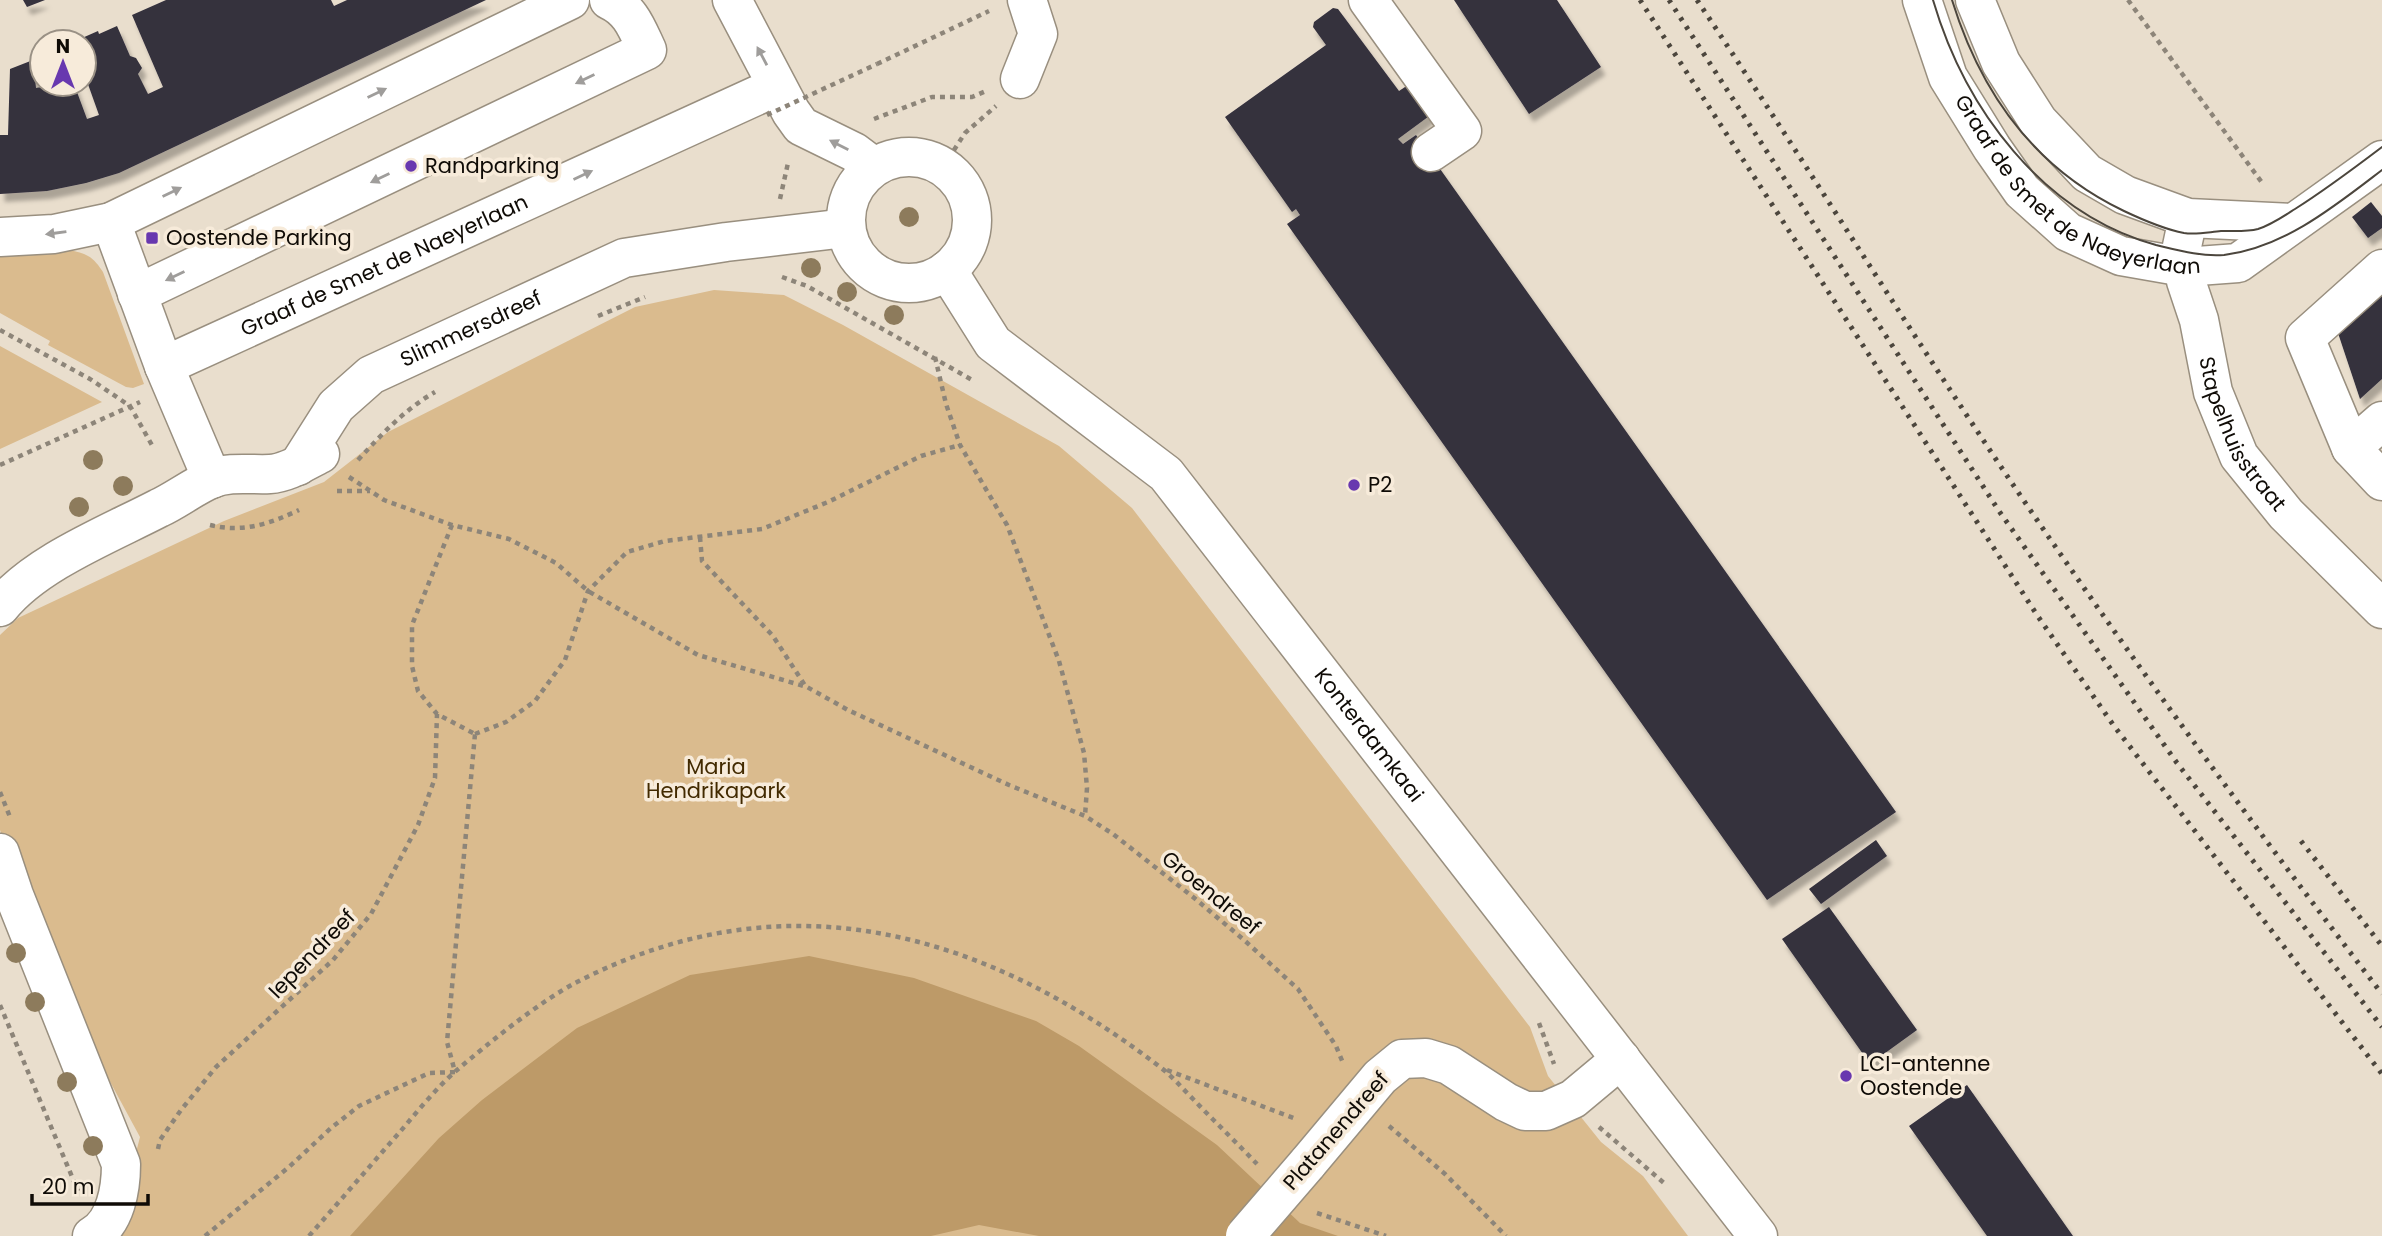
<svg xmlns="http://www.w3.org/2000/svg" width="2382" height="1236" font-family="Poppins,sans-serif">
<defs>
<filter id="shadow"><feDropShadow dx="4.5" dy="8" stdDeviation="2" flood-color="#0004"/></filter>
</defs>
<rect width="100%" height="100%" fill="#e9decd"/>
<path fill="#dabb8e" d="M0 247C23 248 69 245 88 256 94 259 99 266 103 272L144 384 133 388 126 387 48 345 50 341 0 313Z
M714 290 784 295 843 325 1059 446 1132 508 1530 1027 1548 1076 1601 1142 1643 1176 1688 1236H99L122 1207 140 1137 43 958 0 830V635L18 618 224 521 324 482 388 432 635 307Z
M0 346 102 402 0 449Z"/>
<path fill="#bd9a68" d="M809 956 914 978 1036 1021 1079 1046 1217 1145 1300 1223 1338 1236H1039L979 1225 931 1236H350L439 1138 482 1100 577 1028 690 975Z"/>
<path fill="#34303e" filter="url(#shadow)" d="M23 0H45L27 7Z
M166 0H331L334 6 347 0H486L119 173 86 183 47 191 0 194V135H8L10 69 33 60 36 88 56 84H74L87 119 99 115 84 73V42H73L98 31 99 34 117 26 130 56 136 58 142 68 138 74 148 94 163 87 132 15Z
M1454 0H1557L1601 67 1529 114Z
M1333 8 1338 9 1399 91 1414 81 1436 111 1398 139 1403 144 1416 135 1896 812 1767 900 1287 224 1300 215 1296 209 1292 212 1225 117 1326 45 1313 27 1314 22Z
M2371 202 2382 216V228L2368 238 2352 217Z
M2382 293V379L2360 399 2338 333Z
M1876 840 1887 856 1821 904 1809 889Z
M1829 907 1917 1030 1870 1064 1782 939Z
M1967 1085 2073 1236H1987L1909 1126Z"/>
<g fill="none" stroke-linecap="round" stroke-linejoin="round">
<defs>
<g id="minor">
<path d="M732 0 791 112 801 126 854 152 874 167"/>
<path d="M1368 0 1462 131 1431 152"/>
<path id="s1" d="M1922 0 1948 77 1992 148 2022 191 2068 232 2121 256 2184 267 2238 263 2382 160"/>
<path d="M1975 0 2001 63 2038 121 2087 173 2125 195 2188 218 2292 223"/>
<path d="M1020 79 1038 34 1027 0"/>
<circle cx="909" cy="220" r="63"/>
<path id="s2" d="M2188 218 2181 251 2186 281 2199 320 2213 392 2239 456 2286 514 2382 609"/>
<path d="M111 222 164 366 212 479"/>
<path d="M0 237 54 234 111 222 570 0"/>
<path d="M2382 269 2305 338 2351 448 2382 481"/>
<path id="s3" d="M947 270 993 343 1166 474 1758 1236"/>
<path d="M137 294 647 50C637 29 631 10 609 0"/>
<path id="s4" d="M164 366 758 95"/>
<path d="M2351 448 2382 421"/>
<path id="s5" d="M298 466 336 406 371 375 624 258 726 242 846 228"/>
<path d="M0 607C35 563 109 534 159 508 176 500 193 487 211 479 230 471 250 475 270 474 287 473 304 462 320 454"/>
<path d="M0 853 14 895 121 1164C121 1188 116 1223 92 1236"/>
<path d="M1307 1164 1380 1077 1402 1059 1426 1058 1449 1065 1506 1102 1525 1111H1546L1573 1099 1621 1059"/>
</g>
</defs>
<use href="#minor" stroke="#998f7f" stroke-width="41"/>
<path stroke="#8d8579" stroke-width="4.5" stroke-dasharray="5 5" stroke-linecap="butt" d="M2128 0 2263 184
M877 64 989 11
M874 119 932 97H972L986 91
M943 167 965 133 996 106
M780 199 788 163
M782 277 807 286 974 381
M598 316 645 297
M0 330 90 379 130 406 153 447
M935 357 946 404 960 445 1007 525 1059 661 1084 753 1087 788 1085 816
M358 460C382 434 404 410 435 392
M0 465 140 402
M349 477 384 500 452 525 509 539 556 563 588 591 698 655 807 687 848 710 1009 785 1085 816 1113 834 1193 897 1244 940 1298 989 1336 1046 1343 1063
M337 491H370
M210 525C243 533 269 524 299 510
M452 525 412 625V666L418 691 437 714 475 734
M700 537 702 561 773 636 806 687
M475 734 506 722 535 701 565 660 588 591 627 552 665 541 762 529 828 502 921 456 960 445
M0 792 10 817
M0 1005 78 1191
M1539 1023 1554 1064
M1167 1070 1296 1119
M1389 1126 1445 1174 1506 1236
M1599 1127 1664 1183
M158 1149 160 1140 181 1110 216 1067 333 960 371 914 418 825 435 778 437 714
M1317 1213 1386 1236
M205 1236 289 1167 331 1128 359 1106 429 1073 455 1072 447 1042 475 734
M309 1236C339 1202 369 1167 399 1133 417 1112 436 1088 457 1070 490 1042 539 1002 577 982 785 875 983 931 1160 1067 1172 1076 1182 1088 1193 1099 1214 1121 1236 1142 1257 1164"/>
<use href="#minor" stroke="#fff" stroke-width="38"/>
<path stroke="#4c463d" stroke-width="2" d="M1933 0C1965 109 2042 213 2156 245 2177 250 2202 257 2224 255 2285 247 2335 206 2382 170
M1952 0C1981 94 2034 168 2124 211 2143 220 2163 229 2184 233 2196 235 2209 232 2221 231 2233 231 2247 232 2258 229 2271 225 2284 216 2295 209 2325 190 2353 169 2382 147"/>
<path stroke="#4c463d" stroke-width="5" stroke-dasharray="3.5 7" stroke-linecap="butt" d="M1640 0 2037 615 2114 726 2382 1074
M1669 0 1999 511 2177 763 2382 1027
M1697 0C1807 165 1911 334 2022 498 2137 667 2257 831 2382 994
M2301 841 2382 946"/>
<defs>
<path id="minor-bridge" d="M1245 1236 1307 1164"/>
</defs>
<use href="#minor-bridge" stroke="#998f7f" stroke-width="41" stroke-linecap="butt"/>
<path stroke="#8d8579" stroke-width="4.5" stroke-dasharray="5 5" stroke-linecap="butt" d="M767 115 877 64"/>
<use href="#minor-bridge" stroke="#fff" stroke-width="38"/>
</g>
<g fill="#8d7b5c">
<circle cx="909" cy="217" r="10"/>
<circle cx="811" cy="268" r="10"/>
<circle cx="847" cy="292" r="10"/>
<circle cx="894" cy="315" r="10"/>
<circle cx="93" cy="460" r="10"/>
<circle cx="123" cy="486" r="10"/>
<circle cx="79" cy="507" r="10"/>
<circle cx="16" cy="953" r="10"/>
<circle cx="35" cy="1002" r="10"/>
<circle cx="67" cy="1082" r="10"/>
<circle cx="93" cy="1146" r="10"/>
</g>
<defs><path id="oneway-solid" d="M-6-.8H1V-3.2L6.5 0L1 3.2V.8H-6Z" transform="scale(1.75)"/></defs>
<g fill="#9f9d9b">
<use href="#oneway-solid" transform="translate(762 56) rotate(-118)"/>
<use href="#oneway-solid" transform="translate(585 79) rotate(154)"/>
<use href="#oneway-solid" transform="translate(377 93) rotate(-26)"/>
<use href="#oneway-solid" transform="translate(839 145) rotate(-153)"/>
<use href="#oneway-solid" transform="translate(583 175) rotate(-25)"/>
<use href="#oneway-solid" transform="translate(380 178) rotate(154)"/>
<use href="#oneway-solid" transform="translate(172 192) rotate(-26)"/>
<use href="#oneway-solid" transform="translate(56 233) rotate(172)"/>
<use href="#oneway-solid" transform="translate(175 276) rotate(154)"/>
</g>
<g fill="#6838af" stroke="#f7ebda" stroke-width="2.5">
<circle cx="411" cy="166" r="7"/>
<rect x="145" y="231" width="14" height="14" rx="3.5"/>
<circle cx="1354" cy="485" r="7"/>
<circle cx="1846" cy="1076" r="7"/>
</g>
<g text-anchor="middle" stroke-width="7" stroke-linejoin="round" paint-order="stroke">
<g font-size="21" fill="#0f0b06" stroke="#f7ebda" text-anchor="start">
<text x="425" y="173">Randparking</text>
<text x="166" y="245">Oostende Parking</text>
<text x="1368" y="492">P2</text>
<text x="1860" y="1071">LCI-antenne<tspan x="1860" dy="24">Oostende</tspan></text>
</g>
<g font-size="21" fill="#0f0b06" stroke="#f7ebda">
<text dy="7" stroke="none"><textPath href="#s1" startOffset="261">Graaf de Smet de Naeyerlaan</textPath></text>
<text dy="7" stroke="none"><textPath href="#s4" startOffset="242">Graaf de Smet de Naeyerlaan</textPath></text>
<text dy="7" stroke="none"><textPath href="#s5" startOffset="228">Slimmersdreef</textPath></text>
<text dy="7" stroke="none"><textPath href="#s2" startOffset="229">Stapelhuisstraat</textPath></text>
<text dy="7" stroke="none"><textPath href="#s3" startOffset="634">Konterdamkaai</textPath></text>
<text transform="translate(1211 893) rotate(39)" y="7">Groendreef</text>
<text transform="translate(312 954) rotate(-46)" y="7">Iependreef</text>
<text transform="translate(1336 1131) rotate(-49)" y="7">Platanendreef</text>
</g>
<g font-size="21" fill="#422a00" stroke="#f7ebda">
<text x="716" y="774">Maria<tspan x="716" dy="24">Hendrikapark</tspan></text>
</g>
</g>
<g transform="translate(63 63)"><circle r="33" fill="#f7ebda" stroke="#9a9185" stroke-width="2"/>
<path d="M0-5L12 26L0 18L-12 26Z" fill="#6838af"/>
<text y="-10" font-size="19" font-weight="bold" text-anchor="middle" fill="#0f0b06">N</text>
</g>
<path d="M32 1194v10h116v-10" fill="none" stroke="#0f0b06" stroke-width="3.5"/>
<text x="42" y="1194" font-size="21" fill="#0f0b06" stroke="#f7ebda" stroke-width="5" paint-order="stroke">20 m</text>
</svg>
